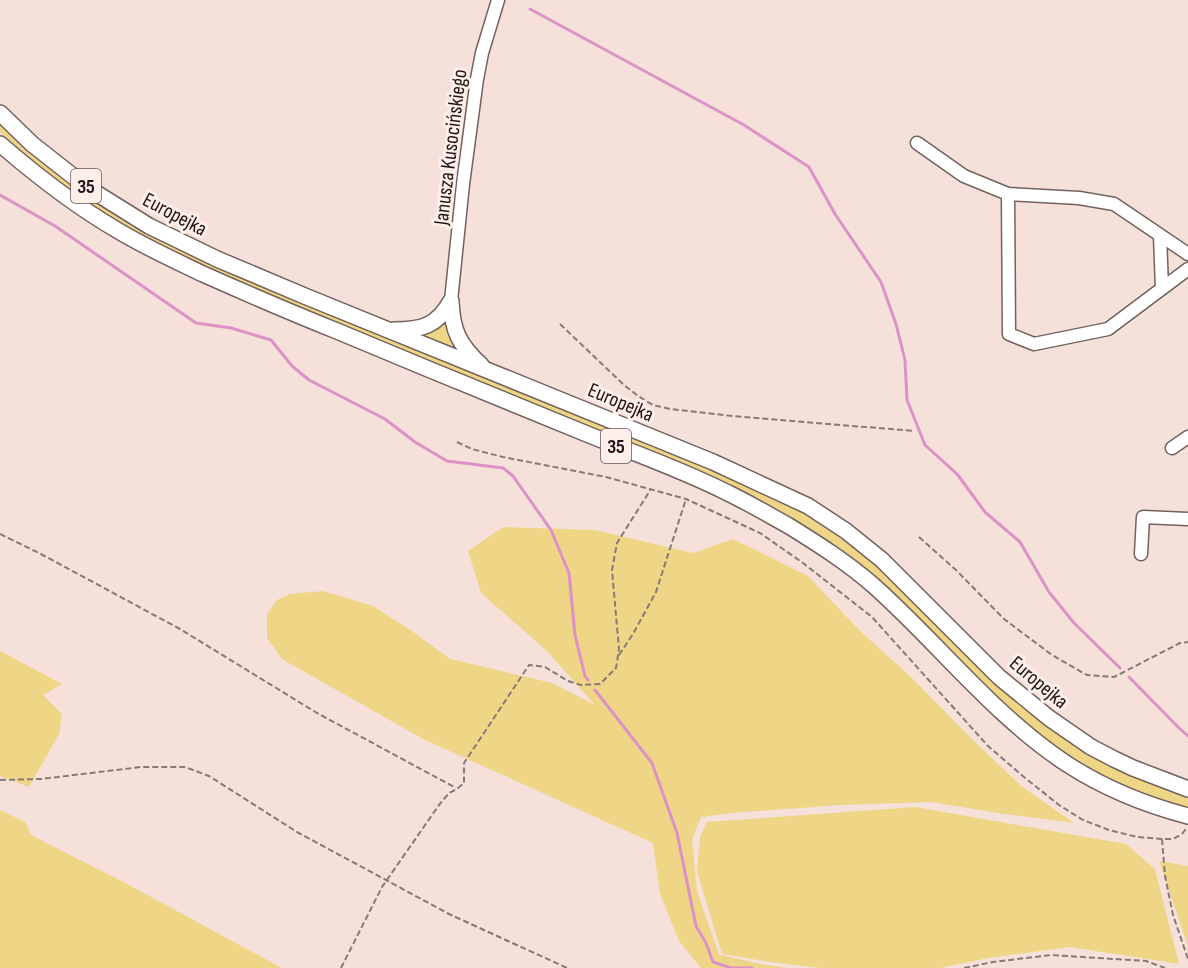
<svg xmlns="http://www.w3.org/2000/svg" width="1188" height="968" font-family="'Sofia Sans Condensed',sans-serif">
<rect width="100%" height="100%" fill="#f5e0da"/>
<path fill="#eed686" d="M0 124 22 144 86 194 745 484 808 514 851 544 876 565 908 596 1110 764 1146 781 1188 796V808C1111 788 1051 749 994 695 969 671 945 644 920 620 898 599 875 579 852 560 807 522 752 495 699 472 590 427 480 382 371 337 300 308 227 280 159 245 101 214 48 176 0 132Z
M447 318 458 352 418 335Z
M503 527 595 530 693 553 733 539 808 576 860 631 911 677 971 738 1021 786 1074 823 998 813 931 802 841 805 731 813 701 817 692 840 697 891 719 955 767 965 789 968H701L679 941 660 894 653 843 423 739 282 659 267 638V614L277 600 290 594 323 591 373 606 412 631 450 659 552 683 595 705 547 651 481 593 468 551Z
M0 651 62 684 43 695 62 714 59 734 29 787 0 776Z
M915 807 1126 844 1155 869 1179 964 1070 947 988 958 940 968H820L770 962 722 954 697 872 700 837 707 822Z
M0 810 25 822 31 835 131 886 282 968H0Z
M1159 861 1188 866V946Z"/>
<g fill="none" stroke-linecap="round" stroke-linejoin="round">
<path stroke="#dd92c7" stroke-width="3" d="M530 9 744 125 809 167 835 214 881 282 896 324 905 360 907 400 925 445 957 474 985 512 1020 542 1049 592 1074 623 1120 668
M0 195 55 226 196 323 231 328 271 340 292 366 309 380 385 419 415 442 447 461 503 468 513 476 551 530 569 573 575 635 585 676 588 680
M1129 677 1178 727 1188 736
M595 690 652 763 677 833 696 926 706 943 713 962 731 968H752"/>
<defs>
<path id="minor" d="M917 143 964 176 1008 194 1079 198 1114 204 1188 254
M1008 194 1009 334 1034 344 1108 329 1188 269
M1160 235 1162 288
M451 301 463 184 477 79 482 53 498 0
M1172 448 1188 437
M1141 554 1143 517 1188 519"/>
<path id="major" d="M0 113 32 144 88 188 149 226 217 259 307 297 713 462 808 506 846 531 882 560 999 677 1049 718 1091 747 1114 759 1133 768 1188 789
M0 144C37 176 74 205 117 230 145 247 174 260 203 274 248 294 292 313 337 331 420 366 504 400 587 434 634 453 683 470 728 493 749 503 769 515 789 526 818 544 848 563 874 586 939 644 994 716 1067 764 1104 788 1146 805 1188 816
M451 301C452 330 459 345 481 365
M394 330C422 330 437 326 451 301"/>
</defs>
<use href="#minor" stroke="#73625d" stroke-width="15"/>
<use href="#major" stroke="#73625d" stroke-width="18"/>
<path stroke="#877975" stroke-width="2" stroke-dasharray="6 3" stroke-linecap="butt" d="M560 324 624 385 638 396 653 405 670 409 732 416 914 431
M457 442 472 449 503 457 606 477 686 499 760 533 803 563 872 617 988 746 1024 777 1059 805 1083 820 1109 830 1137 837 1162 839H1173L1182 834 1186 829
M0 534 41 554 180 629 317 713 456 788
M919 537 956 570 1004 619 1052 655 1087 675 1114 677 1180 643 1188 642
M619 655 633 634 656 592 686 499
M0 780 41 779 141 767H185L209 776 297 832 449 914 567 968
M1162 839 1165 876 1173 915 1188 959
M341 968 382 887 439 805 449 793 457 789 464 783V763L529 665 545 667 568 681 581 685 600 684 616 668 619 649 612 570 617 543 651 489
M964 968 993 962 1051 955 1146 961 1165 968"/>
<use href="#minor" stroke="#fff" stroke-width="12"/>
<use href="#major" stroke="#fff" stroke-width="15"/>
</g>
<g text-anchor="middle" stroke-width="6" stroke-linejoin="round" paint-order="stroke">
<g fill="#ffeeea" stroke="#625855" stroke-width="1.5">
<rect x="71" y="169" width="30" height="34" rx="4.5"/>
<rect x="601" y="429" width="30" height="34" rx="4.5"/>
</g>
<g font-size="20" font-weight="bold" fill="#1e1715">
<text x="86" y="193">35</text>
<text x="616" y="453">35</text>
</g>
<g font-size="21" fill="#1e1715" stroke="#ffeeea">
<text transform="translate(450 147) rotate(-83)" y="7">Janusza Kusocińskiego</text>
<text transform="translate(175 214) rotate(28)" y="7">Europejka</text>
<text transform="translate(621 402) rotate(23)" y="7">Europejka</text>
<text transform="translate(1039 682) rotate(40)" y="7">Europejka</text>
</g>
</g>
</svg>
